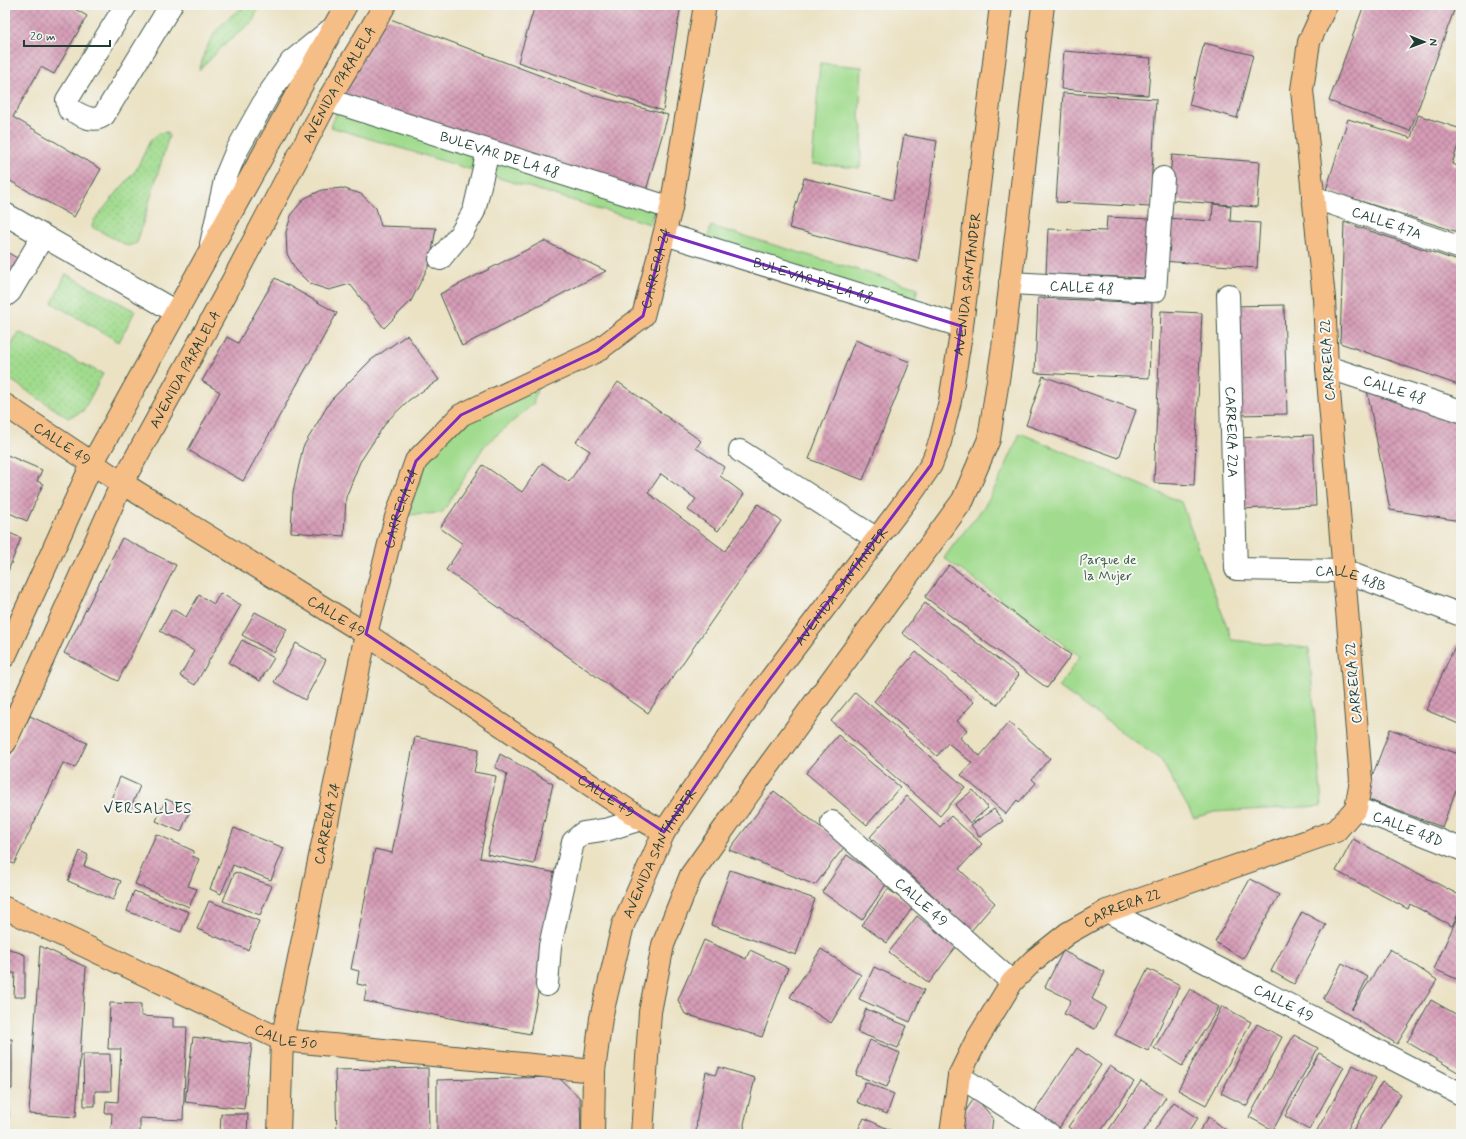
<svg xmlns="http://www.w3.org/2000/svg" width="1466" height="1139" font-family="Mynerve,sans-serif">
<defs>
<pattern id="grass-dots" width="8" height="8" patternUnits="userSpaceOnUse"><rect width="8" height="8" fill="#a1db8e"/><path d="M2 2h.1M6 6h.1" fill="none" stroke="#8abd7b" stroke-width="1.8" stroke-linecap="round"/></pattern>
<pattern id="building-cross-hatch" width="8" height="8" patternUnits="userSpaceOnUse"><rect width="8" height="8" fill="#d59cb6"/><path d="M0 0l8 8M0 8l8-8" fill="none" stroke="#ac8095"/></pattern>
</defs>
<rect width="100%" height="100%" fill="#f6f6f2"/>
<filter id="ink" filterUnits="userSpaceOnUse"><feTurbulence type="fractalNoise" baseFrequency=".025" numOctaves="2"/><feDisplacementMap in="SourceGraphic" scale="8" xChannelSelector="R" yChannelSelector="G"/><feConvolveMatrix kernelMatrix="1 2 1 2 8 2 1 2 1" color-interpolation-filters="sRGB"/></filter>
<filter id="wash" filterUnits="userSpaceOnUse"><feTurbulence type="fractalNoise" baseFrequency=".012" numOctaves="4" result="noise"/><feDisplacementMap in="SourceGraphic" scale="16" xChannelSelector="R" yChannelSelector="G"/><feGaussianBlur stdDeviation="0.9" result="paint"/><feColorMatrix in="noise" values="0 0 0 0 0 0 0 0 0 0 0 0 0 0 0 0 0 1.4 0 .05"/><feComposite in="paint" operator="in"/></filter>
<g filter="url(#wash)">
<rect width="100%" height="100%" fill="#ebe2c4"/>
<path fill="url(#grass-dots)" stroke="#608c61" d="M246 5H255L258 9 253 21 221 48 199 71C209 37 215 26 246 5Z
M168 132 169 136 137 243 128 246 92 227 94 220 136 170 150 141 159 133Z
M66 274 135 311 119 342 52 303Z
M19 332 103 374 83 411 68 418 5 376V356Z"/>
<path fill="#a1db8e" stroke="#608c61" d="M820 63 862 67 859 119 863 127 860 168 812 164Z
M338 108 655 208 650 224 331 127Z
M711 226 918 288 914 302 707 240Z
M542 372 533 404 485 445 442 513 407 515 439 426Z
M1020 433 1181 502 1232 640 1309 648 1322 806 1214 812 1194 818 1161 760 1059 687 1080 656 944 558C957 538 974 522 987 502 1000 480 1010 457 1020 433Z"/>
<g id="blocks">
<path fill="url(#building-cross-hatch)" d="M5 5H68L87 16 54 74 41 67 13 117 101 169 74 217 5 178Z
M535 5H681L663 111 518 62Z
M1364 5H1456L1410 131 1329 101Z
M385 17 589 94 668 115 645 194 340 95Z
M1204 43 1253 55 1237 118 1189 105Z
M1064 51 1151 58 1148 95 1061 89Z
M1063 93 1156 99 1150 207 1056 202Z
M1418 115 1461 129V136L1452 164 1461 167V233L1326 190 1348 119 1411 138Z
M904 135 937 141 918 262 789 228 804 178 893 200Z
M1172 155 1260 162 1257 207 1168 200Z
M342 188 361 194 376 208 381 226 436 228 430 263 411 301 384 328 350 284 329 290 310 284 296 270 287 254 286 232 292 213 305 198 322 190Z
M1213 204 1231 206 1230 221 1260 223 1257 268 1162 261 1165 218 1212 221Z
M1107 217 1150 219 1147 278 1046 274 1048 229 1106 231Z
M1344 222 1461 262V386L1340 343Z
M544 241 606 271 462 346 440 294Z
M5 251 31 266 5 314Z
M275 278 337 313 243 481 188 450 220 392 202 381 227 337 238 343Z
M1038 298 1152 303 1149 378 1035 373Z
M1284 305 1287 414 1236 415 1233 306Z
M1161 311 1202 313 1194 485 1154 483Z
M407 335 439 380 409 400 387 421 360 462 346 497 344 536 291 532 293 492 303 447 331 400 371 360Z
M855 340 910 362 863 480 809 459Z
M1043 376 1136 410 1119 458 1026 425Z
M618 382 701 441 696 448 724 467 720 476 744 494 718 531 688 510 696 499 661 474 648 493 725 551 758 504 781 521 648 713 446 570 463 544 440 528 483 465 522 492 542 463 569 482 590 451 576 442Z
M1367 390 1461 420V521L1390 510Z
M1313 435 1316 506 1239 509 1236 438Z
M5 454 42 470 37 481 43 484 27 521 5 511Z
M5 531 21 538 5 579Z
M122 538 176 565 118 681 64 653Z
M949 565 1071 655 1047 688 925 597Z
M220 593 241 605 195 685 180 676 194 651 160 631 172 609 186 617 199 595 214 604Z
M925 603 1019 675 997 705 902 633Z
M255 612 287 629 274 653 242 635Z
M242 640 274 658 260 681 229 663Z
M296 643 326 660 305 700 274 682Z
M1456 644 1461 646V725L1426 710Z
M916 652 974 702 957 721 967 730 960 738 980 756 1009 722 1050 758 1032 779 1036 783 1019 802 1017 800 1006 814 961 775 972 763 948 743 937 756 874 701Z
M855 692 965 787 940 816 831 721Z
M30 716 87 743 75 768 63 763 14 864 5 860V765Z
M1390 729 1461 755V777L1442 827 1364 798Z
M838 735 900 787 867 825 806 773Z
M415 737 479 749 474 772 496 776 480 858 561 874 530 1034 364 1001 367 986 357 984 359 971 351 969 375 849 392 853Z
M500 754 553 784 534 864 487 854 507 774 495 767Z
M120 777 140 786 131 807 111 799Z
M973 790 988 808 970 823 955 805Z
M774 791 845 846 815 885 729 850Z
M907 796 940 827 951 816 982 844 959 869 995 903 971 931 870 837Z
M166 799 190 810 181 832 156 821Z
M994 809 1003 821 980 837 971 825Z
M234 828 284 848 271 880 233 865 221 894 210 889Z
M156 834 194 851 192 856 199 859 188 886 197 889 189 907 135 884Z
M1353 839 1461 896V908L1452 926 1410 904 1408 909 1336 871Z
M80 851 88 855 84 866 121 881 113 900 68 881Z
M847 855 887 883 862 920 822 892Z
M730 870 815 899 796 955 711 925Z
M235 872 272 886 260 915 223 901Z
M1250 879 1279 895 1243 959 1215 942Z
M888 889 913 907 887 943 862 925Z
M134 891 189 912 181 932 127 911Z
M209 901 259 921 248 950 197 929Z
M1461 909V981L1434 969Z
M1302 912 1326 925 1294 984 1271 971Z
M917 916 956 947 929 983 889 952Z
M704 940 746 959 750 950 788 968 762 1037 685 1014 678 1000Z
M40 946 86 967 76 1117 29 1114Z
M5 947 25 955V997H14L15 973H5Z
M821 949 861 975 831 1023 790 997Z
M1390 949 1437 980 1397 1044 1323 999 1342 963 1368 977 1351 1010Z
M1063 951 1105 972 1092 999 1106 1007 1095 1029 1064 1014 1071 1000 1045 987Z
M874 967 924 990 910 1022 859 999Z
M1148 969 1180 985 1148 1051 1115 1035Z
M1190 989 1219 1007 1182 1066 1154 1048Z
M1431 1000 1461 1017V1074L1407 1042Z
M110 1003 141 1004V1016L173 1018V1027H187L183 1120 140 1118V1134H111L112 1113H105L106 1101 118 1102 121 1049H108Z
M1222 1006 1251 1022 1206 1105 1178 1090Z
M866 1009 907 1026 898 1048 857 1032Z
M1257 1024 1282 1037 1247 1106 1221 1093Z
M1294 1035 1318 1048 1273 1130 1249 1117Z
M193 1037 252 1044 244 1109 185 1102Z
M5 1039H12V1089H5Z
M870 1040 900 1053 887 1087 856 1075Z
M1077 1048 1101 1065 1059 1128 1035 1111Z
M1319 1053 1344 1067 1309 1130 1285 1116Z
M83 1054H110L111 1091H95V1106H84Z
M1353 1065 1376 1078 1345 1134H1315Z
M1110 1066 1134 1082 1099 1134H1078L1068 1127Z
M719 1067 755 1078 744 1124 745 1134H696L697 1118 706 1072 715 1075Z
M428 1068 429 1134H337L335 1070Z
M558 1077 580 1098 581 1134H437V1080Z
M1141 1081 1166 1097 1142 1134H1106Z
M865 1082 894 1094 887 1114 857 1102Z
M1382 1082 1401 1094 1377 1134H1351Z
M5 1094H8L9 1117H5Z
M975 1097 993 1118 991 1134H953V1130Z
M1174 1102 1198 1118 1187 1134H1152Z
M221 1114H248L247 1134H220Z
M1209 1117 1230 1133 1229 1134H1197Z
M864 1118 897 1133 896 1134H856Z"/>
</g>
</g>
<g filter="url(#ink)">
<use href="#blocks" fill-opacity="0" stroke="#3e564a" stroke-width="1"/>
<g fill="none" stroke-linecap="round" stroke-linejoin="round">
<defs>
<g id="minor">
<path d="M126 5 67 100 69 109C81 115 93 124 104 115L171 5"/>
<path id="s1" d="M328 100 671 208"/>
<path id="s2" d="M1313 197 1461 248"/>
<path d="M5 214 176 312"/>
<path id="s3" d="M665 234 961 326"/>
<path d="M211 244 226 176 236 152 268 95 291 62 334 27"/>
<path d="M440 259 462 232 474 211 488 151"/>
<path id="s4" d="M1010 283 1155 291 1163 178"/>
<path id="s5" d="M1228 295 1236 569 1344 571 1461 615"/>
<path d="M5 296 10 292 43 236"/>
<path id="s6" d="M1327 367 1461 411"/>
<path d="M740 451 877 539"/>
<path id="s7" d="M1356 808 1461 849"/>
<path id="s8" d="M832 822 1012 982"/>
<path id="s9" d="M1107 911 1461 1094"/>
<path d="M547 985 550 946 573 842 583 833 609 829 641 819"/>
<path d="M959 1076 1049 1134"/>
</g>
<g id="major">
<path id="s10" d="M5 405 122 483 366 634 641 819 664 832"/>
<path d="M5 656 92 464 346 5"/>
<path id="s11" d="M5 743 122 483 224 297 328 100 385 5"/>
<path id="s12" d="M5 908 282 1040 594 1071"/>
<path id="s13" d="M279 1134 282 1040 366 634 396 517 416 461 461 415 597 351 643 316 671 208 705 5"/>
<path id="s14" d="M593 1134 594 1071 601 1018 623 925 664 832 747 710 914 490 931 465 940 442 950 401 961 334 1001 5"/>
<path d="M642 1134 650 1012 663 945 691 875 762 775 963 500 989 439 1003 347 1043 5"/>
<path id="s15" d="M951 1134 959 1076 976 1041 1012 982 1034 960 1068 933 1107 911 1336 831 1356 808 1361 780 1327 367 1324 298 1302 90 1309 42 1326 5"/>
</g>
</defs>
<use href="#minor" stroke="#3e564a" stroke-width="24"/>
<use href="#major" stroke="#3e564a" stroke-width="24"/>
<use href="#minor" stroke="#fff" stroke-width="22"/>
<use href="#major" stroke="#f6be87" stroke-width="22"/>
</g>
</g>
<path fill="none" stroke="#7b2cbf" stroke-width="3" stroke-linejoin="round" d="M665 234 961 326 950 401 931 465 747 710 664 832 366 634 396 517 416 461 461 415 597 351 643 316Z"/>
<g text-anchor="middle" stroke-width="4" stroke-linejoin="round" paint-order="stroke">
<g font-size="14" fill="#1f3d34" stroke="#f6f6f2">
<text dy="5" stroke="none"><textPath href="#s11" startOffset="739">AVENIDA PARALELA</textPath></text>
<text dy="5" stroke="none"><textPath href="#s1" startOffset="180">BULEVAR DE LA 48</textPath></text>
<text dy="5" stroke="none"><textPath href="#s2" startOffset="78">CALLE 47A</textPath></text>
<text dy="5" stroke="none"><textPath href="#s13" startOffset="1011">CARRERA 24</textPath></text>
<text dy="5" stroke="none"><textPath href="#s3" startOffset="155">BULEVAR DE LA 48</textPath></text>
<text dy="5" stroke="none"><textPath href="#s14" startOffset="953">AVENIDA SANTANDER</textPath></text>
<text dy="5" stroke="none"><textPath href="#s4" startOffset="72">CALLE 48</textPath></text>
<text transform="translate(1327 360) rotate(-94)" y="5">CARRERA 22</text>
<text dy="5" stroke="none"><textPath href="#s11" startOffset="415">AVENIDA PARALELA</textPath></text>
<text dy="5" stroke="none"><textPath href="#s6" startOffset="71">CALLE 48</textPath></text>
<text dy="5" stroke="none"><textPath href="#s5" startOffset="137">CARRERA 22A</textPath></text>
<text dy="5" stroke="none"><textPath href="#s10" startOffset="69">CALLE 49</textPath></text>
<text dy="5" stroke="none"><textPath href="#s13" startOffset="639">CARRERA 24</textPath></text>
<text dy="5" stroke="none"><textPath href="#s5" startOffset="390">CALLE 48B</textPath></text>
<text dy="5" stroke="none"><textPath href="#s14" startOffset="617">AVENIDA SANTANDER</textPath></text>
<text dy="5" stroke="none"><textPath href="#s10" startOffset="393">CALLE 49</textPath></text>
<text transform="translate(1353 683) rotate(-95)" y="5">CARRERA 22</text>
<text dy="5" stroke="none"><textPath href="#s10" startOffset="717">CALLE 49</textPath></text>
<text dy="5" stroke="none"><textPath href="#s13" startOffset="315">CARRERA 24</textPath></text>
<text dy="5" stroke="none"><textPath href="#s7" startOffset="56">CALLE 48D</textPath></text>
<text dy="5" stroke="none"><textPath href="#s14" startOffset="293">AVENIDA SANTANDER</textPath></text>
<text dy="5" stroke="none"><textPath href="#s8" startOffset="120">CALLE 49</textPath></text>
<text dy="5" stroke="none"><textPath href="#s15" startOffset="301">CARRERA 22</textPath></text>
<text dy="5" stroke="none"><textPath href="#s9" startOffset="199">CALLE 49</textPath></text>
<text dy="5" stroke="none"><textPath href="#s12" startOffset="310">CALLE 50</textPath></text>
</g>
<g font-size="14" fill="#395d46" stroke="#f6f6f2">
<text x="1108" y="564">Parque de<tspan x="1108" dy="16">la Mujer</tspan></text>
</g>
<g font-size="15" letter-spacing="1" fill="#1f3d34" stroke="#f6f6f2">
<text x="148" y="813">VERSALLES</text>
</g>
</g>
<rect width="1466" height="1139" fill="none" stroke="#f6f6f2" stroke-width="20"/>
<g transform="translate(1424 42) rotate(91)" stroke="#f6f6f2" stroke-width="3" paint-order="stroke">
<path d="M0-3L7 15L0 10L-7 15Z" fill="#1f3d34"/>
<text y="-6" font-size="11" font-weight="bold" text-anchor="middle" fill="#1f3d34">N</text>
</g>
<path d="M24 40v6h86v-6" fill="none" stroke="#1f3d34" stroke-width="2"/>
<text x="30" y="40" font-size="12" fill="#1f3d34" stroke="#f6f6f2" stroke-width="3" paint-order="stroke">20 m</text>
</svg>
